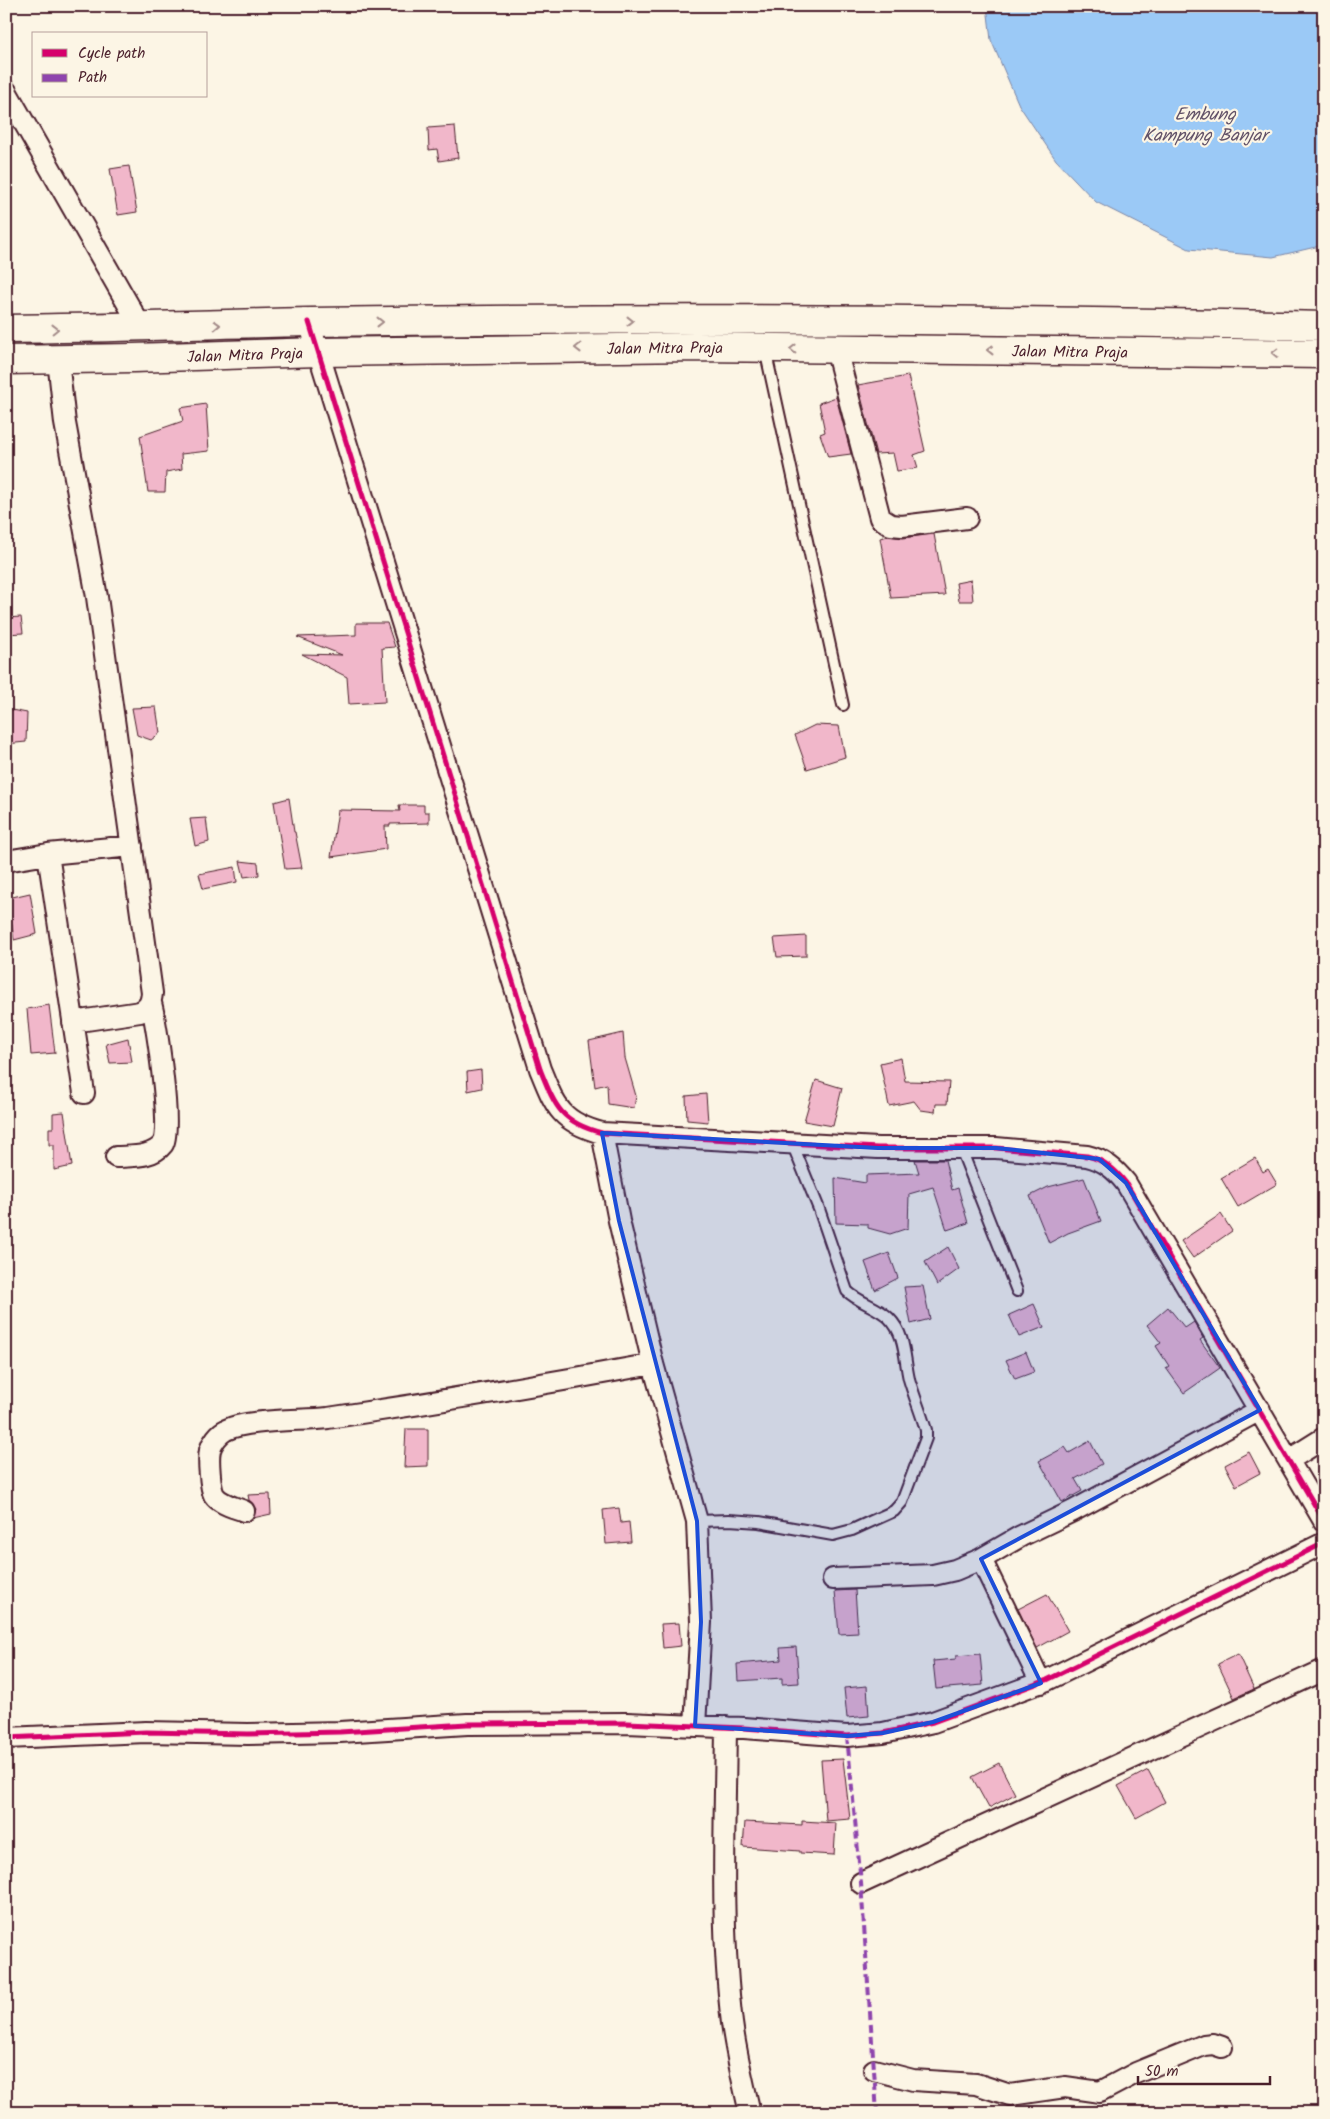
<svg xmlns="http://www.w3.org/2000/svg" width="1330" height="2119" font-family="Kalam,sans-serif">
<rect width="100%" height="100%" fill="#fcf5e5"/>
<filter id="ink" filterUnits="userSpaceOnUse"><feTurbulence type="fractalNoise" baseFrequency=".02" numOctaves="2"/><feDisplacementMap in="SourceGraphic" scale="10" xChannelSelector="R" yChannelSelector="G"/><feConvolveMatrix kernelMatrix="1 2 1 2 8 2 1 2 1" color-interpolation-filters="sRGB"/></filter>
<g filter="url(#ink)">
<path fill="#9bc9f6" stroke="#7b85a5" d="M987 6H1324V245L1273 257 1189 249 1096 202 1056 160 1019 105 991 40Z"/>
<path fill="#f1b7ca" stroke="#4a1f2b" d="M455 126 458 158 439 161 437 149 429 150 428 128Z
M129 166 137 212 118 215 110 169Z
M908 376 925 451 914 455 918 468 897 471 893 453 876 454 858 385Z
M836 397 851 454 828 457 820 434 825 432 819 403Z
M206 404 209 451 181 454 182 469 166 472 165 492H148L140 436 183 421 180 408Z
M934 534 945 595 891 598 880 538 888 536 903 538Z
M971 580 973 601H959L956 583Z
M21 617 23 633 6 634V618Z
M356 623H387L395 647 382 648 385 702 349 704 347 677 302 654 342 655 297 637 356 635Z
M156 707 160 733 151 740 137 735 132 708Z
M6 709 27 713 26 742 6 744Z
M815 725 839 726 845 757 807 769 795 735Z
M289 798 294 832H295L302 868 285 869 274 802Z
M399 805H424V812H429V823L390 824V826H385L386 849 331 857 338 810 400 811Z
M206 818 209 842 195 846 190 819Z
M240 861 258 863 259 875 244 877Z
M235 867 237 882 203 889 199 874Z
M30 893 37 934 14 940 8 898Z
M806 936V956L777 957 774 938Z
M49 1005 55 1053 31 1055 27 1009Z
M623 1033 625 1058 636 1096 634 1108 608 1104 607 1084 595 1087 589 1041Z
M128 1038 132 1062 110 1063 106 1044Z
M901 1058 905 1081 949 1082 947 1104H936L935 1112 921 1110 914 1101 889 1106 880 1063Z
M481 1070 482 1088 468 1091 467 1072Z
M816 1080 842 1088 833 1126 804 1121Z
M706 1094 708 1122 687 1120 686 1096Z
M64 1112 72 1166 54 1170V1145H49V1128H53V1113Z
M1255 1158 1263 1172 1268 1169 1277 1184 1238 1207 1221 1178Z
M915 1160H945L952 1190 958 1188 968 1223 947 1230 933 1187 909 1194 908 1228 890 1234 868 1228V1224L836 1223 835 1178 866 1183V1175L919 1173Z
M1084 1178 1101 1221 1068 1233 1049 1243 1030 1196 1048 1187Z
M1221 1214 1232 1231 1193 1258 1181 1241Z
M948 1247 959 1269 937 1285 925 1262Z
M889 1253 898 1278 875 1290 865 1262Z
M923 1286 930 1319 911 1324 904 1287Z
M1034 1304 1044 1327 1019 1337 1009 1315Z
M1168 1307 1185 1328 1194 1322 1203 1338 1200 1340 1220 1368 1184 1393 1166 1368 1169 1366 1156 1346 1161 1343 1147 1325Z
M1026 1352 1034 1372 1015 1379 1006 1360Z
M406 1429H428V1466L404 1467Z
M1090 1441 1102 1464 1075 1479 1082 1491 1062 1502 1039 1461 1065 1447 1069 1453Z
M1249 1452 1260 1473 1236 1486 1225 1465Z
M270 1494 271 1514 253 1518 256 1509 249 1500 248 1495Z
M619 1508 621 1523 629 1522 631 1542 606 1544 603 1510Z
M855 1590 858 1633 839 1634 835 1591Z
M1047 1594 1068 1631 1037 1648 1018 1609Z
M679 1623 681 1646 663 1648 661 1624Z
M796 1647 799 1683 782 1684V1678L738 1681 737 1664 781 1660 780 1648Z
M980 1654 983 1685 936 1689 933 1661 956 1659V1656Z
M1238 1654 1254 1689 1234 1698 1218 1664Z
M867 1686 869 1716 847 1718 844 1688Z
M843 1759 850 1819 826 1821 821 1760Z
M999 1763 1015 1794 989 1808 972 1777Z
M1148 1770 1165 1802 1136 1818 1118 1786Z
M802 1821 836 1823 834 1855 800 1853V1851L743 1847 745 1822 802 1825Z"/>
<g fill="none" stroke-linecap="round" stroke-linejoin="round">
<defs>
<path id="lane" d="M765 349 843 705
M961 1149 1017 1291
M697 1521 729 1520 759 1522 833 1535 852 1530 894 1511 902 1502 926 1438V1430C921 1413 914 1396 909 1379 904 1358 906 1335 889 1318 877 1306 859 1303 847 1291L819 1209 792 1143"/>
<path id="street" d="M6 91 141 327
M309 322 540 1069C555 1106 560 1122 602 1133L878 1148H996L1087 1156C1104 1160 1115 1169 1126 1183L1324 1521
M836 349 880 518 891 525 902 526 967 518
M58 360 65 423 97 597 152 993C151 1003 149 1007 140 1012L73 1022
M48 854 132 846
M6 861 48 854 84 1093
M602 1133 619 1221 653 1364 697 1521 701 1622 695 1726
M116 1157C132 1156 152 1158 163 1144 173 1130 156 1022 151 1003
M1289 1460 1324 1438
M244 1511C234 1507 220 1504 214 1495 210 1487 208 1459 210 1450 212 1443 219 1433 226 1430 247 1419 303 1421 328 1418 437 1402 545 1384 653 1364
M981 1559 1041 1683
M833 1579 933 1575 955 1570 981 1559 1021 1536 1073 1511 1260 1410
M726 1727C725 1825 720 1925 732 2023 736 2053 743 2083 750 2113
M6 1738 146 1732 248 1734 340 1732 467 1724 627 1723 744 1728 847 1736 883 1733 933 1722 1047 1680 1324 1543
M861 1883 1324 1670
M874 2070 913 2080 976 2084 1010 2095 1065 2087 1100 2092 1136 2073 1204 2045 1213 2044 1222 2047"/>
<g id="secondary">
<path d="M6 329C108 328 209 324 311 322 648 317 986 319 1324 326"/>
<path id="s1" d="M6 360 134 358 319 352 696 347 1324 354"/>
</g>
</defs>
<use href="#lane" stroke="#4a1f2b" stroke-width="14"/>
<use href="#street" stroke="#4a1f2b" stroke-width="24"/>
<use href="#secondary" stroke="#4a1f2b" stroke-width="31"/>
<use href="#lane" stroke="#fcf5e5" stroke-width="10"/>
<use href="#street" stroke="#fcf5e5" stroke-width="20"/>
<use href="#secondary" stroke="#fcf5e5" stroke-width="28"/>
<path stroke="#8e44ad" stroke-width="4" stroke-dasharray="8 4" stroke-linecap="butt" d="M847 1736 861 1883 877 2113"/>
<defs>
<path id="cycleway" d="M309 322 540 1069C555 1106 560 1122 602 1133L878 1148H996L1087 1156C1104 1160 1115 1169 1126 1183L1324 1521
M6 1738 146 1732 248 1734 340 1732 467 1724 627 1723 744 1728 847 1736 883 1733 933 1722 1047 1680 1324 1543"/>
</defs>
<use href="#cycleway" stroke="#fcf5e5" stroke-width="8"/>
<use href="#cycleway" stroke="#d6006c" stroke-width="5"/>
</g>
<defs><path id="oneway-chevron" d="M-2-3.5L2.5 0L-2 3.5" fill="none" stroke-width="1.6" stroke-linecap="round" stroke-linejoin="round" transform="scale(1.25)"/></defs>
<g stroke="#a38a88">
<use href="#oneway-chevron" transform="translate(630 321)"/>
<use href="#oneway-chevron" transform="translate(380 322)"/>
<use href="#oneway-chevron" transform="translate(217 325) rotate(-2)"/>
<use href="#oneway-chevron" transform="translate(55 329) rotate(-1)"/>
<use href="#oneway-chevron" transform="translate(578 348) rotate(179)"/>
<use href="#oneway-chevron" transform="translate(793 349) rotate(-179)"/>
<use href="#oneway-chevron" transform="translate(990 350) rotate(-180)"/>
<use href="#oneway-chevron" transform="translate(1275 353) rotate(-179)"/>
</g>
</g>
<path fill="#1d4ed8" fill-opacity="0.2" stroke="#1d4ed8" stroke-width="4" stroke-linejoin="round" d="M602 1133 878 1148H996L1099 1159 1126 1183 1260 1410 981 1559 1041 1683 933 1722 883 1733 847 1736 695 1726 701 1622 697 1521 619 1221Z"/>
<g text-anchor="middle" stroke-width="4.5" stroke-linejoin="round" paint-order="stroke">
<g font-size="16" fill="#4a1f2b" stroke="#fcf5e5">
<text dy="6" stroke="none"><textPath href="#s1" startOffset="659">Jalan Mitra Praja</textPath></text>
<text dy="6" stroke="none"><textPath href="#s1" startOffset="1064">Jalan Mitra Praja</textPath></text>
<text dy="6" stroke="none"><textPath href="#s1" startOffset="239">Jalan Mitra Praja</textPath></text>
</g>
<g font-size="18" font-style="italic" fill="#625268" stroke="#fcf5e5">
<text x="1205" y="120">Embung<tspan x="1205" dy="21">Kampung Banjar</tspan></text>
</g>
</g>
<rect width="1330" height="2119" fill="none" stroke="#fcf5e5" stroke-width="25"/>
<rect x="12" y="12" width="1305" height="2094" fill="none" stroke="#4a1f2b" stroke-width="2" filter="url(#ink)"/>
<rect x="32" y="32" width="175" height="65" fill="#fcf5e5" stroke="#b59f9b"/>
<rect x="42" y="49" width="25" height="8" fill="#d6006c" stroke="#b59f9b"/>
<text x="78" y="58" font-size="15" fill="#4a1f2b">Cycle path</text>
<rect x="42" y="74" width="25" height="8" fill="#8e44ad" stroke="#b59f9b"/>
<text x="78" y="82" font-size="15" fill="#4a1f2b">Path</text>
<path d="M1138 2076v8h132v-8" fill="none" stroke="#4a1f2b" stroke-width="2.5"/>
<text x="1145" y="2076" font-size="15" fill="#4a1f2b" stroke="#fcf5e5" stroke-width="4" paint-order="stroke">50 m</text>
</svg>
